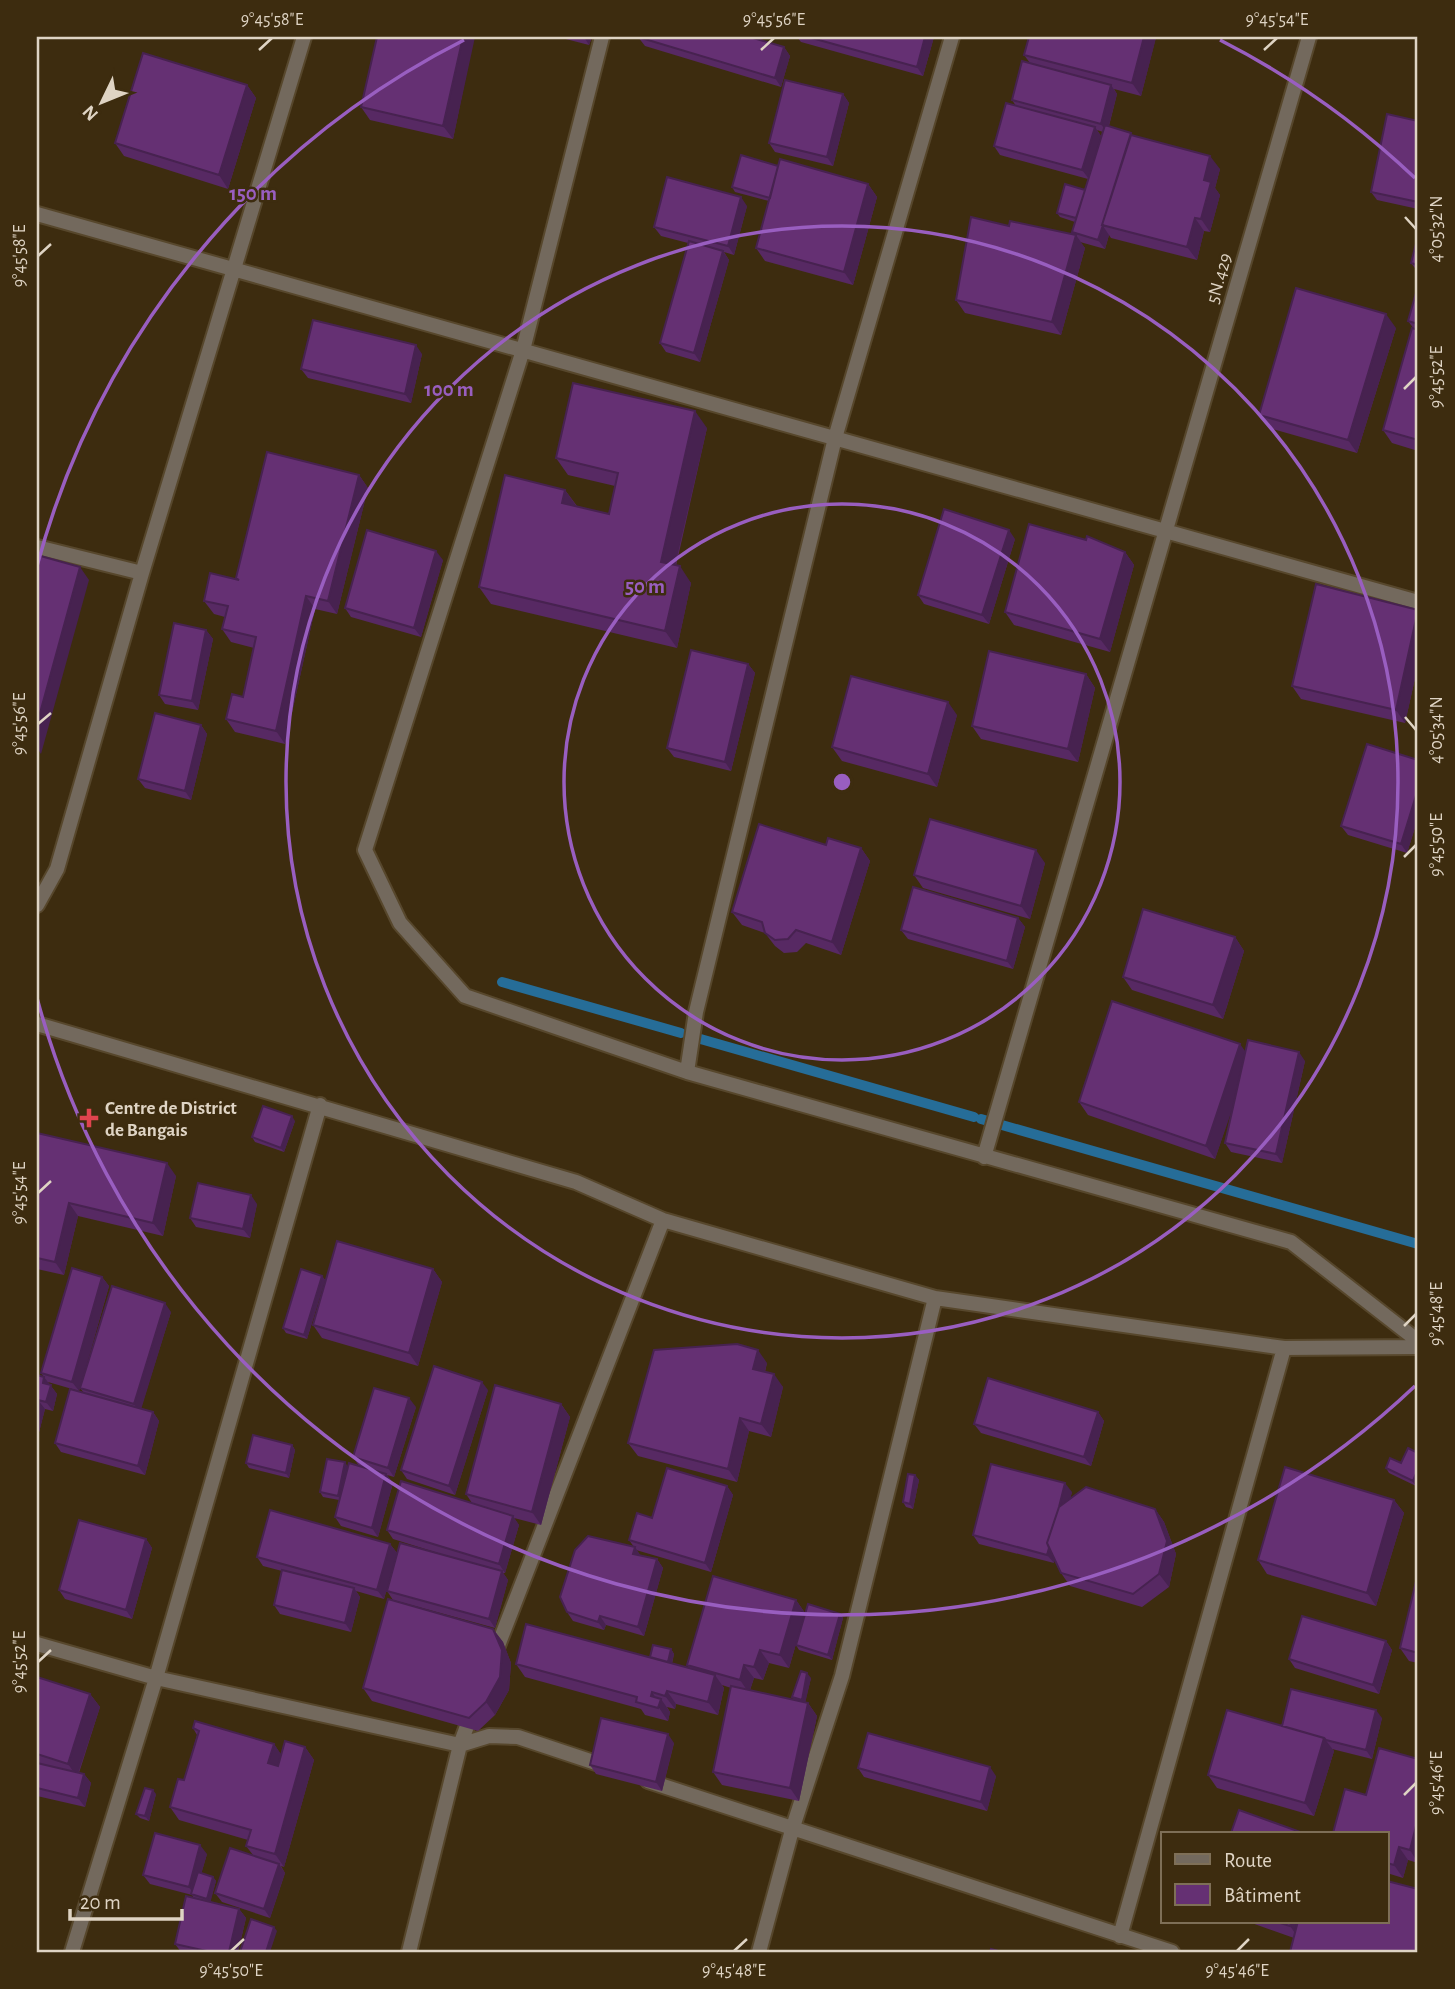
<svg xmlns="http://www.w3.org/2000/svg" width="1455" height="1989" font-family="'Alegreya Sans',sans-serif">
<rect width="100%" height="100%" fill="#3d2c0f"/>
<g fill="none" stroke-linecap="round" stroke-linejoin="round">
<path stroke="#266d98" stroke-width="10" d="M502 982 681 1033
M690 1036 974 1117
M981 1119 1418 1244"/>
<defs>
<path id="street" d="M602 37 523 350 365 850 400 923 465 996 687 1072 1291 1242 1418 1341
M37 214 1418 602
M37 547 142 573
M37 905 57 869 142 573 304 37
M37 1024 576 1182 663 1220 935 1298 1284 1348 1418 1347
M687 1072 696 1012 835 438 952 37
M984 1157 1309 37
M37 1644 156 1678 460 1745 489 1736 518 1737 608 1767
M494 1656 663 1220
M648 1781 1172 1952
M1120 1936 1284 1348
M72 1952 156 1678 320 1105
M409 1952 460 1745 473 1710
M759 1952 792 1830 842 1676 935 1298"/>
</defs>
<use href="#street" stroke="#57472c" stroke-width="18"/>
<use href="#street" stroke="#73695d" stroke-width="14"/>
</g>
<path fill="#572963" fill-rule="evenodd" d="M377 37H474L453 139 370 120 361 107Z
M558 37H592L589 45Z
M638 37 784 47 790 56 781 87 645 46Z
M797 37H934L923 76 801 42Z
M1029 37H1156L1141 96 1114 89 1117 94 1109 126 1220 169 1215 188 1220 195 1210 232 1204 231 1197 260 1111 238 1109 235 1105 249 1080 242 1085 248 1061 335 965 313 956 300 1009 226 1074 235 1072 232 1075 222 1060 217 1057 213 1085 190 1088 179 1000 155 994 146 1016 106 1012 100 1030 63 1024 55ZM1097 130 1103 132 1092 169 1101 136Z
M247 85 256 98 228 189 124 156 115 143Z
M843 94 849 103 833 166 775 152 769 143Z
M1418 121V209L1377 200 1371 192Z
M778 166 868 184 877 197 853 285 765 261 756 248 769 201 735 192 732 187Z
M747 206 734 255 724 252 729 260 700 362 666 352 660 343 688 243 661 236 654 227Z
M1418 236V272L1411 263Z
M1418 286V451L1392 443 1383 430 1414 329 1408 321Z
M1396 328 1357 453 1269 428 1259 415Z
M422 354 411 403 308 378 301 369Z
M707 428 676 566 691 583 677 648 491 604 479 587 565 490 577 506 609 514 615 486 568 475 556 458Z
M359 475 368 488 337 614 315 609 285 744 235 732 226 719 243 697 254 648 231 642 222 629 225 617 214 614 204 601 237 579Z
M1015 539 989 624 924 604 918 595Z
M1125 552 1134 565 1110 652 1014 625 1005 612Z
M443 560 421 637 351 617 345 608Z
M1418 610V665L1405 723 1301 699 1292 686Z
M206 630 213 639 198 710 165 704 159 695Z
M748 664 755 673 731 771 674 757 667 748Z
M1086 674 1095 688 1078 762 981 739 972 726Z
M957 715 937 787 842 761 832 747Z
M201 725 207 734 191 800 145 788 138 779Z
M1418 760V818L1407 853 1348 835 1341 826Z
M826 845 861 848 870 861 841 955 806 943 797 952 784 953 775 946 765 933 742 925 732 912Z
M1045 863 1030 919 923 888 914 875Z
M1018 918 1025 927 1013 969 908 939 901 930Z
M1235 937 1244 951 1223 1019 1132 990 1123 977Z
M1245 1051 1305 1061 1282 1163 1231 1152 1225 1143 1232 1108 1215 1159 1088 1115 1079 1102Z
M295 1121 284 1152 255 1142 252 1137Z
M37 1133 176 1176 163 1236 78 1216 64 1275 37 1269Z
M257 1204 250 1238 196 1227 190 1218Z
M433 1269 442 1282 418 1366 322 1338 313 1325Z
M322 1276 325 1280 307 1339 286 1333 283 1328Z
M102 1277 109 1286 79 1391 48 1382 57 1394 53 1411 45 1409 37 1440V1375L44 1377 41 1373Z
M171 1312 141 1408 153 1412 159 1421 145 1475 61 1452 55 1443 84 1393 80 1388Z
M767 1363 765 1372 783 1387 771 1437 749 1431 737 1482 638 1456 628 1443Z
M488 1390 455 1495 407 1479 401 1470Z
M561 1404 570 1417 541 1525 514 1518 519 1525 505 1573H503L508 1580 495 1628 393 1600 387 1591 470 1563 393 1539 387 1530 472 1503 466 1494Z
M416 1407 394 1477 387 1475 393 1483 378 1537 341 1526 335 1517 339 1500 323 1497 320 1492 348 1466H359L353 1457Z
M1098 1412 1104 1421 1091 1466 981 1433 974 1424Z
M292 1445 295 1450 289 1478 249 1468 246 1463Z
M1401 1463 1416 1486 1389 1473 1386 1468Z
M915 1475 919 1480 913 1509 906 1507 903 1502Z
M727 1486 733 1495 711 1572 636 1550 640 1555 657 1559 663 1568 644 1636 606 1625 604 1630 573 1621 567 1612 634 1547 629 1540 652 1518Z
M1072 1492 1070 1499 1155 1509 1164 1522 1176 1554 1169 1587 1142 1607 1070 1586 1061 1573 1054 1560V1563L979 1544 973 1535Z
M1394 1500 1404 1513 1376 1606 1267 1574 1258 1560Z
M146 1539 152 1548 132 1619 65 1599 59 1590Z
M390 1544 397 1553 384 1599 356 1591 360 1597 351 1632 280 1614 274 1605 282 1571 263 1566 257 1557Z
M1418 1573V1663L1409 1661 1400 1648Z
M796 1600 805 1613 789 1668 769 1663 763 1680 754 1678 750 1690 795 1700 792 1697 811 1678 805 1702 808 1703 817 1716 799 1801 722 1785 713 1772 731 1688 722 1685 724 1688 718 1715 676 1704 675 1709 667 1707 670 1712 668 1721 645 1715 641 1709 525 1677 516 1664 650 1657 671 1649 674 1654 672 1664 690 1669 687 1665Z
M840 1614 843 1618 832 1660 799 1650 796 1645Z
M493 1629 503 1642 511 1663 509 1690 495 1715 478 1731 372 1701 363 1688Z
M1386 1641 1392 1650 1379 1694 1295 1668 1289 1659Z
M37 1677 90 1694 100 1707 79 1773 84 1774 91 1783 85 1807 37 1796Z
M1382 1718 1372 1759 1332 1749 1334 1751 1314 1816 1217 1788 1208 1775 1282 1726Z
M193 1728 274 1744 281 1755 305 1747 314 1760 284 1867 281 1866 285 1873 270 1918 222 1902 215 1893 253 1855 246 1846 248 1840 179 1820 170 1807 184 1780 197 1735Z
M674 1743 662 1791 596 1774 590 1765Z
M1418 1759V1863L1408 1860 1403 1878 1387 1873V1833L1366 1795Z
M858 1768 996 1776 987 1811 864 1777Z
M156 1794 149 1821 140 1818 136 1814Z
M207 1854 201 1874 213 1877 216 1881 210 1902 239 1909 246 1918 238 1952H181L175 1944 194 1898 192 1895 150 1884 143 1875Z
M1246 1921H1387L1294 1938Z"/>
<path fill="#472250" d="M463 37H475L453 139 443 126Z
M584 37H592L589 45Z
M925 37H934L923 76 917 67Z
M1144 37H1156V38L1141 96 1132 83Z
M784 47 790 56 781 87 775 78Z
M247 85 256 98 228 189 219 175Z
M1111 85 1117 94 1107 133 1101 124Z
M843 94 849 103 833 166 827 157Z
M1095 127 1101 136 1089 179 1082 170Z
M1210 156 1220 169 1215 188 1220 195 1210 232 1201 219 1204 180Z
M868 184 877 197 853 285 844 272Z
M741 197 747 206 734 255 728 246Z
M1195 218 1204 231 1197 260 1187 247Z
M1103 226 1109 235 1105 249 1098 240Z
M1076 235 1085 248 1061 335 1052 322Z
M723 251 729 260 700 362 694 353Z
M1386 314 1396 328 1357 453 1348 440Z
M416 345 422 354 411 403 405 394Z
M695 411 707 428 672 579 661 562Z
M359 475 368 488 337 614 328 601Z
M565 490 577 507 562 503Z
M1009 530 1015 539 989 624 982 615Z
M436 551 443 560 421 637 414 628Z
M1125 552 1134 565 1110 652 1100 639Z
M680 566 691 583 677 648 665 631Z
M80 567 89 580 41 754 37 748V724Z
M306 596 315 609 285 744 276 731Z
M1418 613V665L1405 723 1396 710Z
M206 630 213 639 198 710 192 701Z
M748 664 755 673 731 771 725 762Z
M1086 674 1095 688 1078 762 1068 749Z
M948 702 957 715 937 787 928 774Z
M201 725 207 734 191 800 185 791Z
M1418 789V818L1407 853 1401 844Z
M861 848 870 861 841 955 832 942Z
M1036 850 1045 863 1030 919 1021 906Z
M1018 918 1025 927 1013 969 1007 961Z
M1235 937 1244 951 1223 1019 1213 1005Z
M1240 1044 1250 1058 1215 1159 1206 1146Z
M1299 1052 1305 1061 1282 1163 1276 1154Z
M292 1116 295 1121 284 1152 281 1148Z
M167 1163 176 1176 163 1236 153 1223Z
M251 1195 257 1204 250 1238 243 1229Z
M69 1203 78 1216 64 1275 55 1262Z
M433 1269 442 1282 418 1366 409 1353Z
M322 1276 325 1280 307 1339 304 1335Z
M102 1277 109 1286 79 1391 72 1382Z
M165 1303 171 1312 140 1413 134 1404Z
M758 1350 767 1363 762 1382 753 1369Z
M774 1374 783 1387 771 1437 761 1424Z
M44 1377 57 1394 53 1411 46 1402 43 1383Z
M482 1382 488 1390 455 1495 449 1486Z
M409 1398 416 1407 394 1477 388 1468Z
M38 1400 45 1409 37 1440V1406Z
M561 1404 570 1417 541 1525 532 1512Z
M153 1412 159 1421 145 1475 138 1466Z
M1098 1412 1104 1421 1091 1466 1084 1457Z
M740 1418 749 1431 737 1482 728 1469Z
M292 1445 295 1450 289 1478 286 1473Z
M345 1462 348 1467 342 1500 338 1496Z
M1418 1469V1481L1416 1486 1413 1481Z
M386 1474 393 1483 378 1537 372 1528Z
M915 1475 919 1480 913 1509 910 1504Z
M1065 1483 1072 1492 1054 1563 1047 1555Z
M727 1486 733 1495 711 1572 705 1563Z
M1394 1500 1404 1513 1376 1606 1367 1593Z
M1155 1509 1164 1522 1176 1554 1169 1587 1159 1574Z
M513 1516 519 1525 505 1573 499 1564Z
M146 1539 152 1548 132 1619 126 1610Z
M390 1544 397 1553 384 1599 377 1590Z
M635 1547 641 1556 633 1554Z
M657 1559 663 1568 644 1636 638 1627Z
M502 1571 508 1580 495 1628 489 1619Z
M354 1588 360 1597 351 1632 345 1623Z
M796 1600 805 1613 789 1668 780 1655Z
M840 1614 843 1618 832 1660 828 1655Z
M600 1616 606 1625 604 1630 598 1622Z
M493 1629 503 1642 511 1663 509 1690 495 1715 486 1702Z
M1386 1641 1392 1650 1379 1694 1373 1685Z
M671 1649 674 1654 670 1671 667 1666Z
M760 1650 769 1663 763 1680 754 1667Z
M744 1665 754 1678 749 1693 740 1680Z
M807 1673 811 1678 805 1704 802 1700Z
M715 1675 724 1688 718 1715 708 1702Z
M667 1691 676 1704 675 1709 665 1696Z
M652 1692 660 1704 661 1699 670 1712 668 1721 651 1696Z
M90 1694 100 1707 77 1777 68 1764Z
M808 1703 817 1716 799 1801 790 1788Z
M1376 1710 1382 1718 1372 1759 1366 1750Z
M668 1734 674 1743 662 1791 656 1782Z
M1324 1738 1334 1751 1314 1816 1305 1803Z
M274 1744 283 1757 278 1777 268 1763Z
M305 1747 314 1760 284 1867 275 1854Z
M990 1767 996 1776 987 1811 981 1802Z
M84 1774 91 1783 85 1807 78 1798Z
M153 1790 156 1794 149 1821 145 1816Z
M1418 1818V1863L1410 1850Z
M200 1845 207 1854 195 1896 189 1887Z
M1399 1847 1408 1860 1403 1878 1394 1865Z
M279 1864 285 1873 270 1918 264 1909Z
M213 1877 216 1881 210 1904 207 1899Z
M239 1909 246 1918 238 1952H229Z
M1292 1921H1306L1299 1939 1290 1926Z
M274 1927 277 1931 270 1952H266Z"/>
<path fill="#653073" stroke="#472250" stroke-width="2" d="M377 37H463L443 126 361 107Z
M638 37H750L784 47 775 78Z
M808 37H925L917 67Z
M1029 37H1144L1132 83 1024 55Z
M143 53 247 85 219 175 115 143Z
M1022 61 1111 85 1101 124 1012 100Z
M785 80 843 94 827 157 769 143Z
M1006 103 1095 127 1082 170 994 146Z
M1387 114 1418 121V202L1371 192Z
M1105 125 1131 133 1102 225H1103L1098 240 1072 232Z
M1131 135 1210 156 1204 180 1211 182 1201 219 1195 218 1187 247 1102 225Z
M741 155 778 166 770 198 732 187Z
M780 159 868 184 844 272 756 248Z
M667 177 741 197 728 246 654 227Z
M1065 184 1085 190 1076 218 1057 213Z
M971 217 1009 226 1010 221 1076 235 1052 322 956 300Z
M1418 236V265L1411 263Z
M689 241 723 251 694 353 660 343Z
M1418 286V324L1408 321Z
M1296 288 1386 314 1348 440 1259 415Z
M313 320 416 345 405 394 301 369Z
M1412 328 1418 330V440L1383 430Z
M573 383 695 411 661 562 680 566 665 631 479 587 505 475 565 490 562 503 609 514 618 473 556 458Z
M267 452 359 475 328 601 306 596 276 731 226 719 232 694 243 697 256 637 222 629 228 606 204 601 210 573 239 580 236 578Z
M944 509 1009 530 982 615 918 595Z
M1029 524 1086 540 1087 536 1125 552 1100 639 1005 612Z
M367 530 436 551 414 628 345 608Z
M37 555 80 567 37 724Z
M1316 584 1418 610 1396 710 1292 686Z
M174 623 206 630 192 701 159 695Z
M691 650 748 664 725 762 667 748Z
M989 651 1086 674 1068 749 972 726Z
M851 676 948 702 928 774 832 747Z
M155 713 201 725 185 791 138 779Z
M1367 744 1418 760V789L1401 844 1341 826Z
M930 819 1036 850 1021 906 914 875Z
M759 824 826 845 828 838 861 848 832 942 796 930 788 939 775 940 765 933 762 922 732 912Z
M913 887 1018 918 1007 961 901 930Z
M1143 909 1235 937 1213 1005 1123 977Z
M1112 1001 1240 1044 1206 1146 1079 1102Z
M1248 1040 1299 1052 1276 1154 1225 1143Z
M263 1106 292 1116 281 1148 252 1137Z
M37 1133 167 1163 153 1223 69 1203 55 1262 37 1258Z
M198 1183 251 1195 243 1229 190 1218Z
M337 1241 433 1269 409 1353 313 1325Z
M72 1268 102 1277 72 1382 41 1373Z
M301 1269 322 1276 304 1335 283 1328Z
M112 1286 165 1303 134 1404 80 1388Z
M737 1344 758 1350 753 1369 774 1374 761 1424 740 1418 728 1469 628 1443 654 1350Z
M434 1366 482 1382 449 1486 401 1470Z
M37 1375 44 1377 43 1383 51 1385 46 1402 38 1400 37 1406Z
M988 1378 1098 1412 1084 1457 974 1424Z
M495 1385 561 1404 532 1512 466 1494Z
M374 1388 409 1398 388 1468 353 1457Z
M70 1389 153 1412 138 1466 55 1443Z
M253 1435 292 1445 286 1473 246 1463Z
M1408 1448 1418 1453V1469L1413 1481 1386 1468 1390 1458 1401 1463Z
M327 1459 345 1462 338 1496 320 1492Z
M349 1463 386 1474 372 1528 335 1517Z
M991 1464 1065 1483 1059 1507 1047 1543 1049 1548 1047 1555 973 1535Z
M1285 1467 1394 1500 1367 1593 1258 1560Z
M667 1468 727 1486 705 1563 629 1540 637 1513 652 1518Z
M908 1474 915 1475 910 1504 903 1502Z
M401 1481 513 1516 499 1564 387 1530Z
M1086 1487 1155 1509 1167 1541 1159 1574 1133 1594 1061 1573 1047 1543 1059 1507Z
M270 1510 390 1544 377 1590 257 1557Z
M79 1520 146 1539 126 1610 59 1590Z
M588 1536 635 1547 633 1554 657 1559 638 1627 600 1616 598 1622 567 1612 560 1597 575 1550Z
M400 1543 502 1571 489 1619 387 1591Z
M282 1570 354 1588 345 1623 274 1605Z
M1418 1573V1653L1400 1648Z
M713 1576 796 1600 780 1655 760 1650 754 1667 744 1665 740 1680 687 1665Z
M388 1599 493 1629 502 1650 500 1677 486 1702 469 1718 363 1688Z
M808 1604 840 1614 828 1655 796 1645Z
M1302 1616 1386 1641 1373 1685 1289 1659Z
M526 1624 715 1675 708 1702 667 1691 665 1696 652 1692 651 1696 661 1699 658 1708 636 1702 637 1697 516 1664Z
M653 1645 671 1649 668 1662 650 1657Z
M801 1671 807 1673 802 1700 792 1697Z
M37 1677 90 1694 68 1764 37 1754Z
M731 1686 808 1703 790 1788 713 1772Z
M1291 1689 1376 1710 1366 1750 1326 1740 1324 1738 1282 1726Z
M1227 1710 1324 1738 1305 1803 1208 1775Z
M601 1718 668 1734 656 1782 590 1765Z
M195 1721 274 1744 268 1763 278 1766 285 1741 305 1747 275 1854 246 1846 251 1830 170 1807 178 1779 184 1780 199 1731 193 1728Z
M868 1733 990 1767 981 1802 858 1768Z
M1379 1748 1418 1759V1818L1410 1850 1399 1847 1394 1865 1387 1863V1833H1333L1345 1789 1366 1795Z
M37 1763 84 1774 78 1798 37 1788Z
M145 1788 153 1790 145 1816 136 1814Z
M1239 1810 1303 1833H1231Z
M155 1833 200 1845 189 1887 143 1875Z
M230 1848 279 1864 264 1909 215 1893Z
M198 1872 213 1877 207 1899 191 1894Z
M1387 1881 1418 1889V1952H1290L1298 1921H1387Z
M186 1896 239 1909 229 1952H211L175 1944Z
M251 1919 274 1927 266 1952H240Z
M1274 1921H1292L1290 1926Z
M991 1949 1002 1952H990Z"/>
<path fill="none" stroke="#dfd4c4" stroke-width="2.5" d="M259 50 272 38M761 50 774 38M1264 50 1277 38M1405 217 1416 229M38 256 51 244M1404 389 1416 377M1405 717 1416 730M38 724 51 713M1404 857 1416 845M38 1193 51 1181M1404 1326 1416 1314M38 1662 51 1650M1404 1795 1416 1783M231 1951 244 1939M734 1951 747 1939M1237 1951 1249 1939"/>
<g fill="none" stroke="#995ec0" stroke-width="3.5">
<circle cx="842" cy="782" r="278"/>
<circle cx="842" cy="782" r="556"/>
<path d="M1415 1386A833 833 0 0 1 37 998M37 566A833 833 0 0 1 464 40M1220 40A833 833 0 0 1 1415 178"/>
</g>
<path fill="#e0444e" stroke="#3d2c0f" stroke-width="2.5" d="M85.5 1107.5h7v7h7v7h-7v7h-7v-7h-7v-7h7z"/>
<g text-anchor="middle" stroke-width="5" stroke-linejoin="round" paint-order="stroke">
<g font-size="19" fill="#dfd4c4" stroke="#3d2c0f">
<text transform="translate(1218 278) rotate(-74)" y="7">5N.429</text>
</g>
<g font-size="19" font-weight="bold" fill="#dfd4c4" stroke="#3d2c0f" text-anchor="start">
<text x="105" y="1114">Centre de District<tspan x="105" dy="22">de Bangais</tspan></text>
</g>
</g>
<circle cx="842" cy="782" r="10" fill="#995ec0" stroke="#3d2c0f" stroke-width="3.5"/>
<g font-size="21" text-anchor="middle" font-weight="bold" fill="#995ec0" stroke="#3d2c0f" stroke-width="5" stroke-linejoin="round" paint-order="stroke">
<text x="253" y="200">150 m</text>
<text x="449" y="396">100 m</text>
<text x="645" y="593">50 m</text>
</g>
<rect width="1455" height="1989" fill="none" stroke="#3d2c0f" stroke-width="77"/>
<rect x="1161" y="1832" width="228" height="91" fill="#3d2c0f" stroke="#7e6f57" stroke-width="2"/>
<rect x="1175" y="1854" width="35" height="10" fill="#73695d" stroke="#7e6f57" stroke-width="2"/>
<text x="1224" y="1867" font-size="21" fill="#dfd4c4">Route</text>
<rect x="1175" y="1884" width="35" height="21" fill="#653073" stroke="#7e6f57" stroke-width="2"/>
<text x="1224" y="1902" font-size="21" fill="#dfd4c4">Bâtiment</text>
<g transform="translate(102 102) rotate(227)" stroke="#3d2c0f" stroke-width="5" paint-order="stroke">
<path d="M0-5L12 26L0 18L-12 26Z" fill="#dfd4c4"/>
<text y="-10" font-size="19" font-weight="bold" text-anchor="middle" fill="#dfd4c4">N</text>
</g>
<path d="M70 1909v10h112v-10" fill="none" stroke="#dfd4c4" stroke-width="3.5"/>
<text x="80" y="1909" font-size="21" fill="#dfd4c4" stroke="#3d2c0f" stroke-width="5" paint-order="stroke">20 m</text>
<rect x="38" y="38" width="1378" height="1913" fill="none" stroke="#dfd4c4" stroke-width="2.5"/>
<g font-size="18" text-anchor="middle" fill="#dfd4c4">
<text x="272" y="25">9°45'58"E</text>
<text x="774" y="25">9°45'56"E</text>
<text x="1277" y="25">9°45'54"E</text>
<text transform="translate(1436 229) rotate(-90)" y="6">4°05'32"N</text>
<text transform="translate(19 256) rotate(-90)" y="6">9°45'58"E</text>
<text transform="translate(1436 377) rotate(-90)" y="6">9°45'52"E</text>
<text transform="translate(19 724) rotate(-90)" y="6">9°45'56"E</text>
<text transform="translate(1436 730) rotate(-90)" y="6">4°05'34"N</text>
<text transform="translate(1436 845) rotate(-90)" y="6">9°45'50"E</text>
<text transform="translate(19 1193) rotate(-90)" y="6">9°45'54"E</text>
<text transform="translate(1436 1314) rotate(-90)" y="6">9°45'48"E</text>
<text transform="translate(19 1662) rotate(-90)" y="6">9°45'52"E</text>
<text transform="translate(1436 1783) rotate(-90)" y="6">9°45'46"E</text>
<text x="231" y="1976">9°45'50"E</text>
<text x="734" y="1976">9°45'48"E</text>
<text x="1237" y="1976">9°45'46"E</text>
</g>
</svg>
